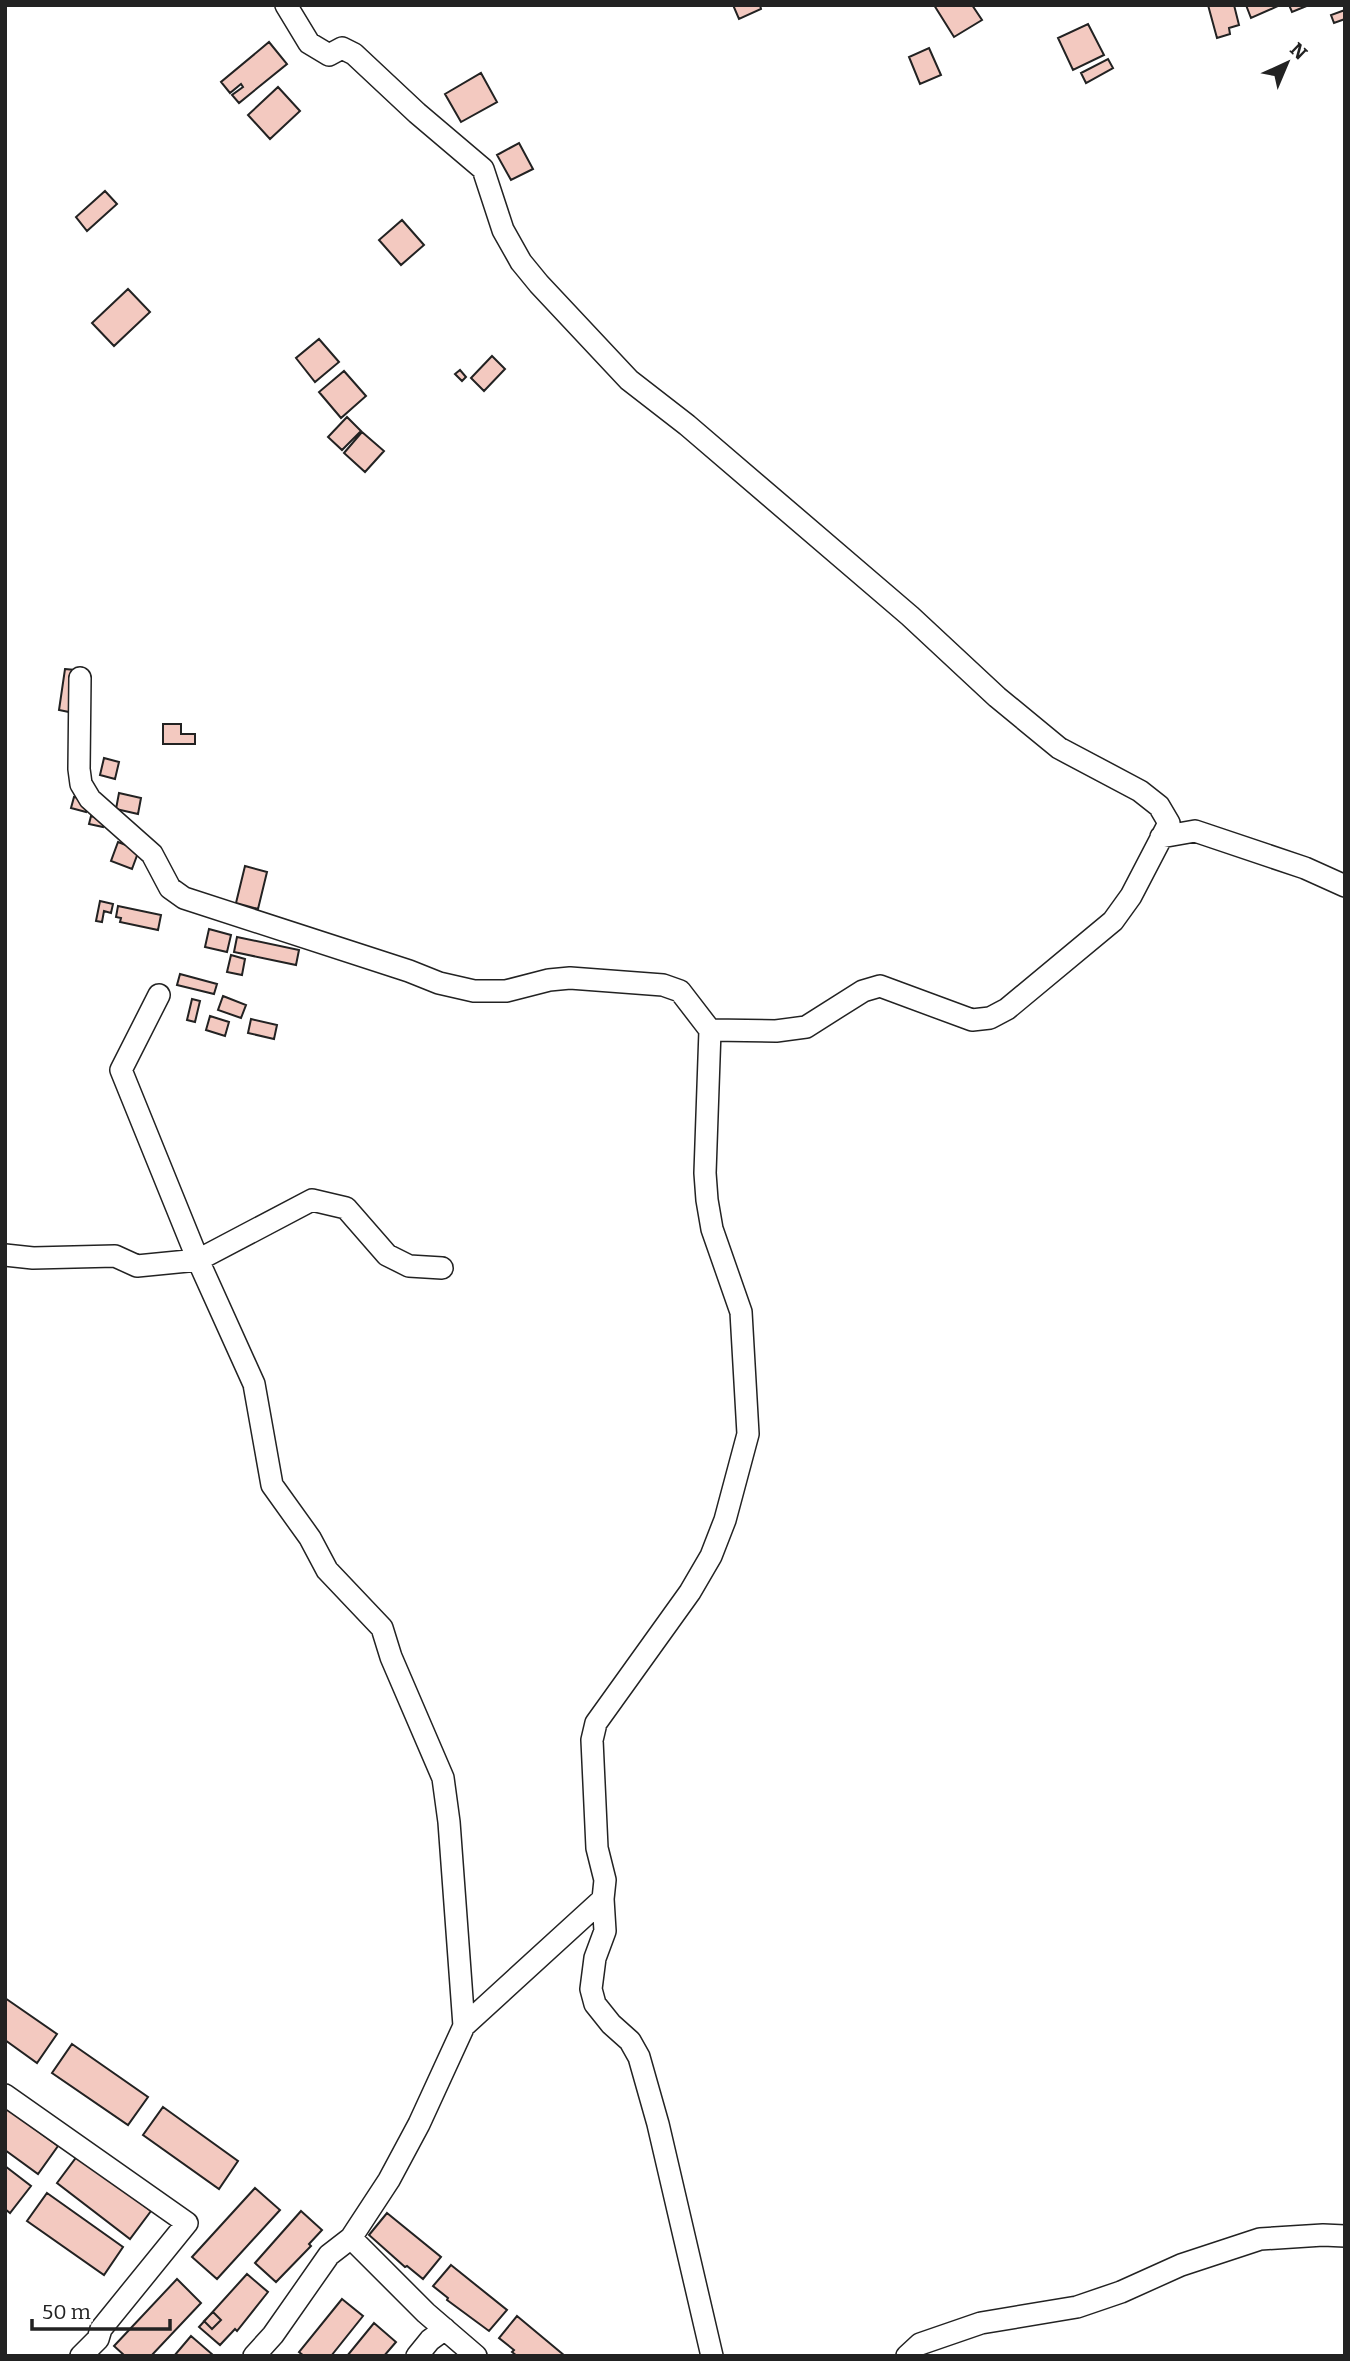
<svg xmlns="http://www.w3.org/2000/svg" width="1350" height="2361" font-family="Bitter,serif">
<rect width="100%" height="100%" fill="#fff"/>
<path fill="#f3c9c0" stroke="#222" stroke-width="2" d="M733 5H760L761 9 739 19Z
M934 5H972L982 20 954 37Z
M1208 5H1234L1239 25 1229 28 1230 34 1217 38Z
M1246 5H1277L1278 6 1251 18Z
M1289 5H1309L1292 12Z
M1345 10V19L1334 23 1331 15Z
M1088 24 1104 55 1073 70 1058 38Z
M269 42 287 64 239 103 232 95 243 87 241 84 230 93 221 82Z
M929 48 941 75 920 84 909 57Z
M1108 59 1113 68 1086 83 1081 73Z
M481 73 497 102 461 122 445 94Z
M278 87 300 111 270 139 248 115Z
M519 143 533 169 511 180 497 155Z
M105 191 117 204 87 231 76 217Z
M402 220 424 245 401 265 379 240Z
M128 289 150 312 114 346 92 323Z
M319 339 339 362 315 382 296 358Z
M492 356 505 369 484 391 471 378Z
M460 370 466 377 462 381 455 374Z
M344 371 366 396 341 418 319 392Z
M347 417 361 431 342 450 328 437Z
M362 432 384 451 365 472 344 453Z
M65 669 75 670 69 712 59 710Z
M163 724H181V734H195V744H163Z
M104 758 119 762 115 779 100 775Z
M119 793 141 798 138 814 116 809Z
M74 797 89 800 86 812 71 808Z
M91 816 105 820 103 827 89 824Z
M118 842 139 850 132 869 111 861Z
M245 866 267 872 258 909 236 903Z
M100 901 113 904 111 913 104 911 102 922 96 921Z
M118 906 161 915 158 930 120 922 121 918 116 917Z
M209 929 231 935 227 952 205 947Z
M237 937 299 950 296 965 234 952Z
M231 955 245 959 242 975 227 972Z
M180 974 217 984 214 994 177 985Z
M223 996 246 1005 241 1018 218 1010Z
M192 999 200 1001 195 1022 187 1020Z
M210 1016 229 1022 225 1036 206 1030Z
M251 1019 277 1025 274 1039 248 1033Z
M5 1998 57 2034 37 2063 5 2040Z
M72 2044 148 2097 128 2125 52 2073Z
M5 2107 58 2146 38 2174 5 2150Z
M163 2107 238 2161 219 2189 143 2135Z
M78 2155 151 2211 130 2239 57 2183Z
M5 2166 31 2186 10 2213 5 2209Z
M255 2188 280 2210 217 2279 192 2257Z
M47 2193 123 2247 104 2275 27 2221Z
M301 2211 322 2230 309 2244 311 2246 276 2282 255 2263Z
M387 2213 441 2257 423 2279 407 2266 405 2267 369 2235Z
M451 2265 507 2310 489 2331 447 2300 448 2298 433 2286Z
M247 2274 268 2292 237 2331 235 2329 220 2345 199 2327Z
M177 2279 201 2303 151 2356H125L114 2346Z
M342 2299 363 2316 331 2356H304L299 2352Z
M213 2312 221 2320 212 2329 204 2321Z
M517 2316 565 2356H517L512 2352 514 2350 499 2338Z
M374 2323 396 2342 384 2356H347Z
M191 2336 213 2355 212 2356H174Z"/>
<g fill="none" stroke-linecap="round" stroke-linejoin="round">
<defs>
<path id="minor" d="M286 5 309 43 329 55 342 48 354 54 417 113 483 169 503 230 521 262 539 284 629 380 687 425 910 616 997 697 1059 748 1140 791 1159 806 1169 823 1131 896 1113 921 1007 1009 990 1018 972 1020 880 986 863 991 806 1027 776 1031 710 1030
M80 678 79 769 81 784 90 799 152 854 170 888 184 898 409 971 439 983 474 991H506L549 980 570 978 663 985 680 991 710 1030 705 1173 707 1200 712 1229 741 1312 748 1434 725 1520 711 1556 690 1592 596 1723 592 1740 597 1848 605 1880 603 1899 605 1931 595 1958 591 1989 595 2004 611 2024 630 2041 639 2057 658 2124 712 2356
M1161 837 1195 831 1305 868 1345 886
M159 995 121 1070 198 1260 254 1384 272 1485 310 1538 327 1570 382 1628 391 1657 443 1778 449 1822 464 2026 419 2124 389 2180 351 2238 329 2255 273 2335 254 2356
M5 1255 33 1258 115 1256 137 1266 198 1260 312 1200 346 1208 387 1255 409 1266 442 1268
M464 2026 603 1899
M5 2095 187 2223 101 2329 98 2339 81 2356
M351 2238 426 2313 476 2356
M417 2356 430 2340 445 2329
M907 2356 920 2344 981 2323 1077 2307 1121 2292 1181 2265 1260 2239 1323 2235 1345 2236"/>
</defs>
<use href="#minor" stroke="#222" stroke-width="24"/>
<use href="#minor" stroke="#fff" stroke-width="21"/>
</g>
<rect width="1350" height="2361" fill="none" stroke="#222222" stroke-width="14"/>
<g transform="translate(1287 63) rotate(44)" stroke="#ffffff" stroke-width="5" paint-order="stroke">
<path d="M0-5L12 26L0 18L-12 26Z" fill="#222222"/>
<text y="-10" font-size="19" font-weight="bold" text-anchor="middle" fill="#222222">N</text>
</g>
<path d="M32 2319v10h138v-10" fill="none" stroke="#222222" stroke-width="3.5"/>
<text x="42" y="2319" font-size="21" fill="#222222" stroke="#ffffff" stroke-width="5" paint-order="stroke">50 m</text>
</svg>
